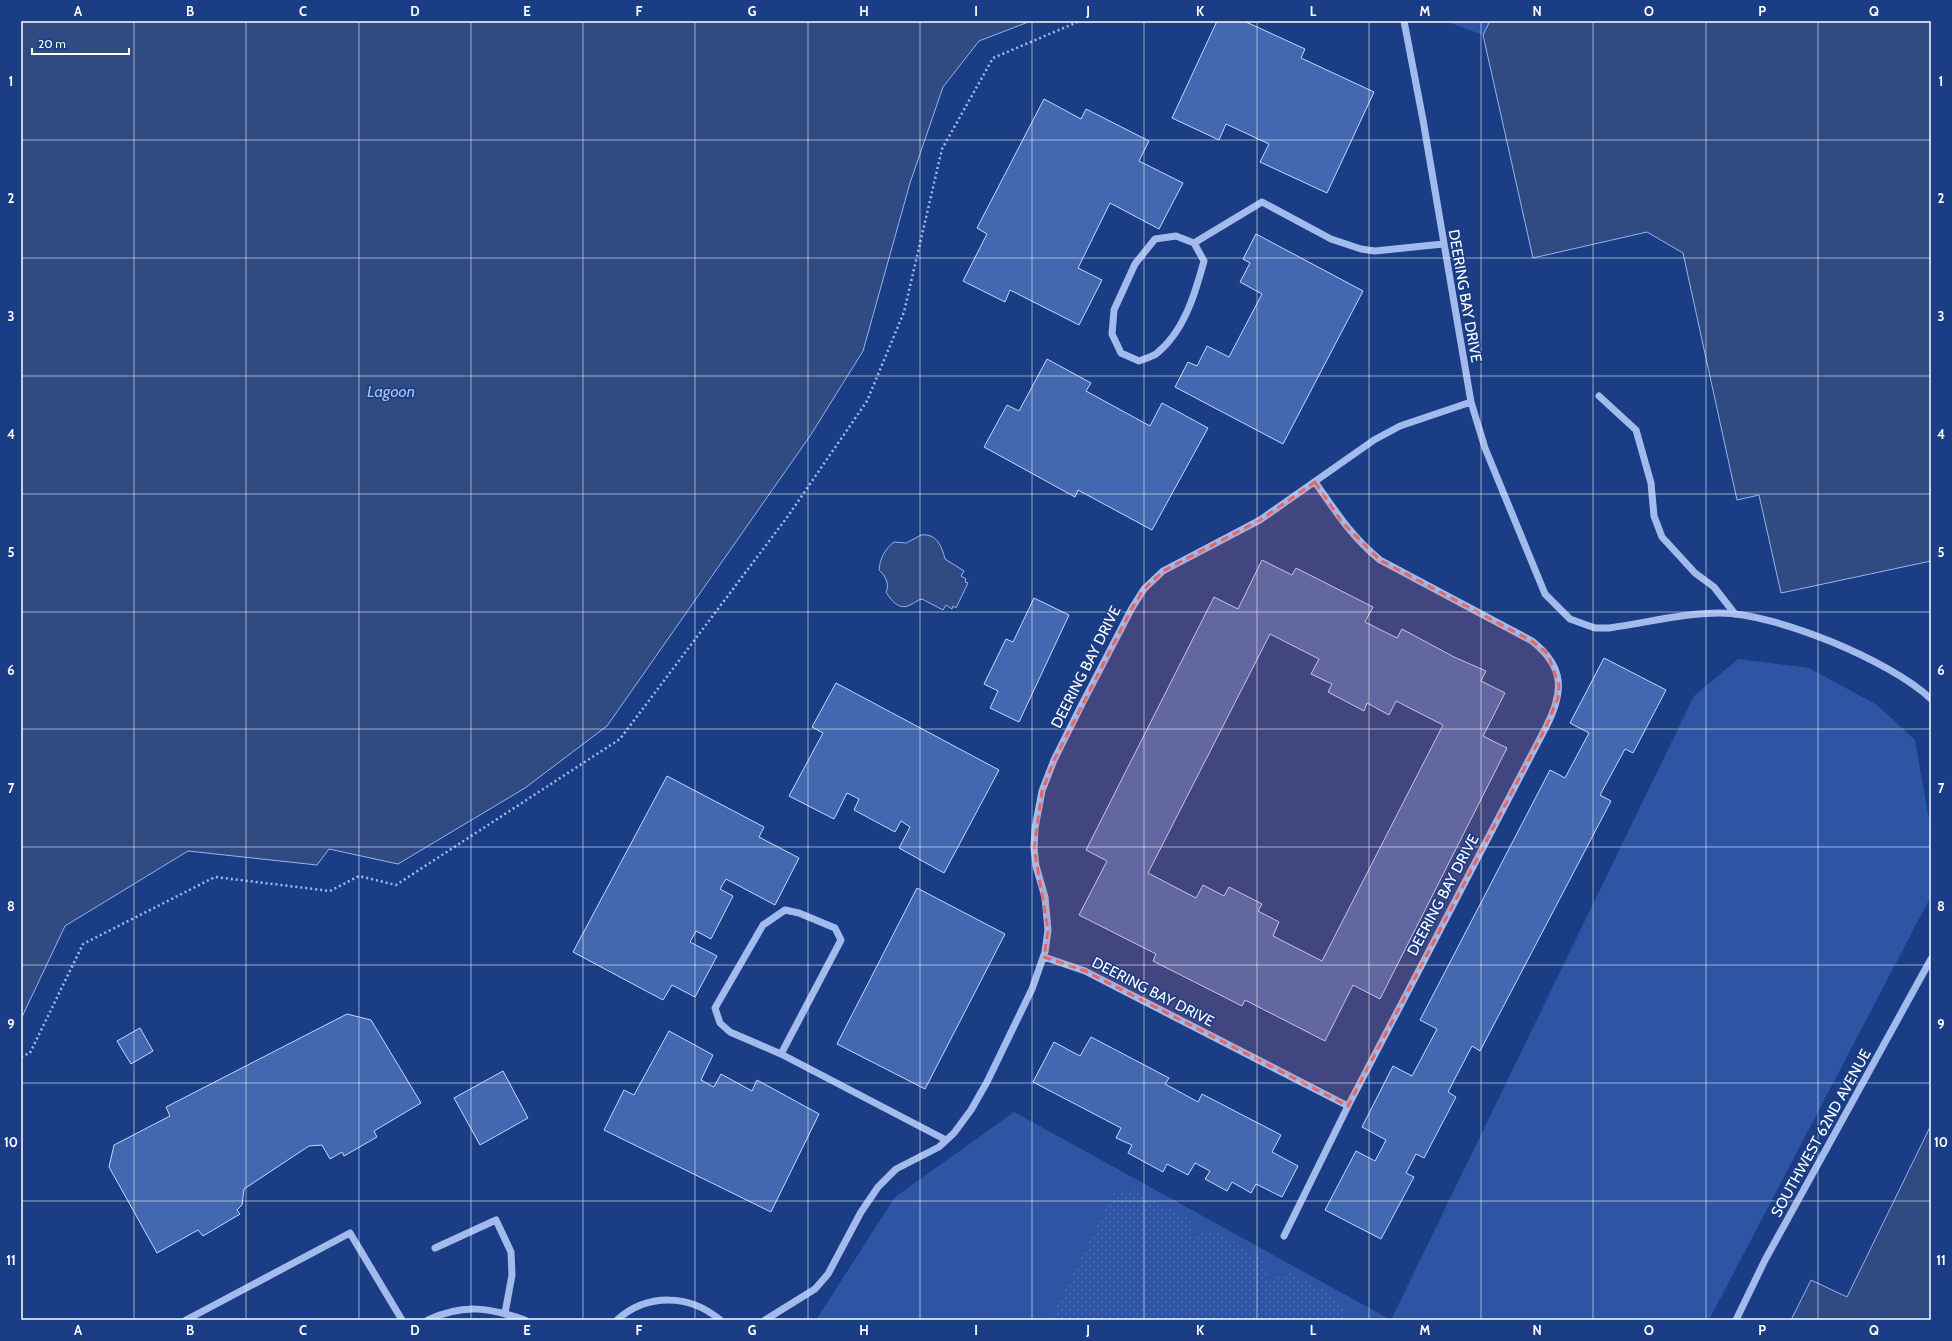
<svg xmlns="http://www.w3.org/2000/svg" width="1952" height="1341" font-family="Cabin,sans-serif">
<defs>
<pattern id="park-dots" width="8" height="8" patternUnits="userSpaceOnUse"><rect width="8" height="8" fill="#2d55a4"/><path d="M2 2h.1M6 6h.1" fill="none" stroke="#4c6eb2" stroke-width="1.8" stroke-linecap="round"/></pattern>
</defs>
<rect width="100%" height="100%" fill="#1a3d86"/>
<path fill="#2d55a4" d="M1445 21H1490L1483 35Z
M1738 659 1809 668 1877 705 1915 740 1930 825 1931 896 1709 1320H816L895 1197 1014 1112 1391 1320 1694 696Z"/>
<path fill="url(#park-dots)" d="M1133 1189 1190 1218 1192 1236 1212 1229 1265 1260 1269 1280 1291 1272 1340 1299 1347 1320H1050L1113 1194Z"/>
<path fill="#304b81" stroke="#94b4ee" d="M21 21H1031L979 41 943 87 910 183 863 351 810 436 607 726 525 788 398 864 329 849 317 865 188 851 65 926 21 1019Z
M1490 21H1931V561L1781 593 1759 495 1737 500 1683 253 1647 232 1533 258 1483 35Z
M921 535C937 533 942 547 945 559L964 571 961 576 966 579 965 582 968 583 956 608 953 606 952 609 946 605 943 610 922 599C917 600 915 603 910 605 899 611 891 600 886 592 890 584 885 575 879 570 880 558 885 549 894 542L906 543Z
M1931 1125V1320H1791L1811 1280 1847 1297Z"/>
<path fill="#4367b0" stroke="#c7d8f9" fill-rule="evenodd" d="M1217 21H1244L1305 49 1301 58 1374 92 1327 193 1260 162 1269 144 1226 124 1219 140 1172 118Z
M1044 99 1081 119 1086 109 1149 141 1139 161 1183 183 1159 229 1110 203 1078 268 1102 280 1079 325 1010 290 1005 302 963 281 987 234 977 228Z
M1256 234 1363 291 1283 444 1175 387 1188 362 1197 366 1207 346 1229 357 1262 294 1240 282 1250 263 1243 259Z
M1047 359 1091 383 1086 391 1150 426 1162 403 1208 428 1152 530 1078 490 1075 497 984 447 1007 405 1019 411Z
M1262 560 1292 575 1296 568 1373 607 1365 622 1397 638 1402 629 1454 657 1486 671 1481 681 1505 693 1483 736 1507 748 1380 999 1353 985 1325 1041 1245 1000 1242 1006 1153 961 1156 954 1079 915 1107 861 1086 850 1214 597 1238 609ZM1270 634 1319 659 1311 674 1332 684 1328 692 1364 711 1367 703 1389 715 1396 701 1443 725 1322 961 1273 936 1279 922 1258 911 1262 904 1229 887 1224 896 1203 885 1196 898 1148 873Z
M1034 598 1069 615 1019 722 990 708 998 691 984 684 1006 639 1013 642Z
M1604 658 1666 690 1633 753 1625 749 1600 795 1611 801 1480 1051 1472 1046 1448 1092 1456 1097 1424 1158 1416 1154 1406 1173 1414 1177 1381 1239 1325 1210 1356 1151 1375 1161 1386 1140 1362 1127 1393 1066 1412 1076 1437 1029 1420 1020 1550 770 1565 778 1589 733 1570 723Z
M836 683 999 770 944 873 899 848 910 827 901 821 895 832 854 810 859 799 847 793 834 819 789 796 823 733 812 727Z
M667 776 764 827 759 837 799 858 775 905 726 879 720 889 733 896 711 939 696 931 690 942 717 956 695 997 672 985 663 1000 573 952Z
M917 888 1005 934 925 1089 837 1044Z
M347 1014 371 1020 421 1103 374 1131 377 1137 344 1156 342 1152 330 1159 322 1145 309 1146 244 1189 242 1205 237 1210 240 1214 203 1236 198 1230 157 1253 109 1167 114 1145 170 1116 166 1107Z
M140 1028 153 1051 131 1064 117 1041Z
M669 1031 713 1055 701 1080 714 1087 721 1074 752 1091 757 1080 819 1114 771 1212 604 1130 624 1090 634 1095Z
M1091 1037 1169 1078 1165 1084 1198 1102 1202 1094 1281 1135 1272 1152 1298 1166 1282 1197 1256 1184 1251 1193 1232 1182 1227 1191 1205 1179 1210 1171 1195 1163 1188 1175 1167 1164 1163 1172 1128 1153 1132 1145 1116 1138 1121 1128 1033 1082 1054 1042 1080 1056Z
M503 1071 528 1118 480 1145 454 1098Z"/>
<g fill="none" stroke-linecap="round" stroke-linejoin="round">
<path stroke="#a2bbec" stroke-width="2.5" stroke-dasharray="2 3" stroke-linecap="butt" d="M21 1057 30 1053 83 944 215 877 330 891 359 876 396 885 620 739 788 516 867 401 904 312 942 149 993 58 1080 21"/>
<path stroke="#a2bbec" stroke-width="7" d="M1404 21 1423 120 1471 402 1485 448 1545 594 1570 619 1595 628H1609C1646 623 1683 613 1720 613 1776 613 1891 661 1931 699
M1194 243 1204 261C1195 294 1184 332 1156 354 1151 357 1144 359 1139 361L1121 353 1112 334 1114 310 1135 264 1155 239 1176 236 1194 243 1262 202 1331 239 1361 249 1375 251 1443 244
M1599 396 1636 430 1651 483 1654 516 1662 537 1695 573 1714 587 1735 614
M1044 957 1085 971 1348 1106 1546 727C1564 692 1565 667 1532 641L1380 560C1351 536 1336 512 1315 482
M781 1054 841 940 835 928 799 913 785 910 763 925 715 1008 720 1023 730 1032 781 1054 946 1140
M1284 1236 1348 1106
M435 1248 496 1220 511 1252 512 1275 505 1313
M186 1320 350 1233 402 1320
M428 1320C464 1303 490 1308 525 1320
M617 1320C647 1293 690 1294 720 1320
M765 1320 815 1289 828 1274 861 1212 878 1187 896 1169 939 1147 954 1133 971 1110 987 1082 1032 989 1045 952 1048 930 1045 897 1036 866 1034 848 1035 828 1042 791 1054 760 1082 704 1132 608 1144 589 1163 571 1260 520 1374 440 1400 426 1471 402
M1736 1320 1765 1260 1931 959"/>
</g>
<path fill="#e26868" fill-opacity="0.2" stroke="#e26868" stroke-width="3" stroke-dasharray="8 5" stroke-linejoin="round" d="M1315 482 1342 522 1380 560 1532 641 1548 654 1559 685 1558 698 1546 727 1348 1106 1085 971 1044 957 1048 930 1034 848 1042 791 1054 760 1132 608 1144 589 1163 571 1260 520Z"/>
<path fill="none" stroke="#fff" stroke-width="1" stroke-opacity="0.55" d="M134 21V1320M246 21V1320M359 21V1320M471 21V1320M583 21V1320M695 21V1320M808 21V1320M920 21V1320M1032 21V1320M1144 21V1320M1257 21V1320M1369 21V1320M1481 21V1320M1593 21V1320M1706 21V1320M1818 21V1320M21 140H1931M21 258H1931M21 376H1931M21 494H1931M21 612H1931M21 729H1931M21 847H1931M21 965H1931M21 1083H1931M21 1201H1931"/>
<g text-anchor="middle" stroke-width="3" stroke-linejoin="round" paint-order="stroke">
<g font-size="15" fill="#fff" stroke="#1a3d86">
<text transform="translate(1465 296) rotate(80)" y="5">DEERING BAY DRIVE</text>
<text transform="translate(1086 667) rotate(-63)" y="5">DEERING BAY DRIVE</text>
<text transform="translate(1443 895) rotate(-62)" y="5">DEERING BAY DRIVE</text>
<text transform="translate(1153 992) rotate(27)" y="5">DEERING BAY DRIVE</text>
<text transform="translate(1821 1133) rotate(-61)" y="5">SOUTHWEST 62ND AVENUE</text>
</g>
<g font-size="16" font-style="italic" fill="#adc5f3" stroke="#1a3d86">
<text x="391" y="397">Lagoon</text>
</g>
</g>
<rect width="1952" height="1341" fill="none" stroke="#1a3d86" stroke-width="44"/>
<path d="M32 48v6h97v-6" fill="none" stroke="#ffffff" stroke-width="2"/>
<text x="38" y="48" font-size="12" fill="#ffffff" stroke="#1a3d86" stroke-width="3" paint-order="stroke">20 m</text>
<rect x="22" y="22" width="1908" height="1297" fill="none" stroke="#fff" stroke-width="1.5"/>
<g font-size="13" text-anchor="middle" font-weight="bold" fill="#fff">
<text x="78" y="16">A</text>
<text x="190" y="16">B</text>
<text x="303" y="16">C</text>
<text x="415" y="16">D</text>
<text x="527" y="16">E</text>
<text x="639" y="16">F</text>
<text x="752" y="16">G</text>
<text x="864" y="16">H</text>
<text x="976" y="16">I</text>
<text x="1088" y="16">J</text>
<text x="1200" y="16">K</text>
<text x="1313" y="16">L</text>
<text x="1425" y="16">M</text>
<text x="1537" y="16">N</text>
<text x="1649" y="16">O</text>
<text x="1762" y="16">P</text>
<text x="1874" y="16">Q</text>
<text x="11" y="86">1</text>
<text x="1941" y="86">1</text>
<text x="11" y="203">2</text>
<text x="1941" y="203">2</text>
<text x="11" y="321">3</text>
<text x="1941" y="321">3</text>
<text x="11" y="439">4</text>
<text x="1941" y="439">4</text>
<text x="11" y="557">5</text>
<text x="1941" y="557">5</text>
<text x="11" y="675">6</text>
<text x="1941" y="675">6</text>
<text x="11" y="793">7</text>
<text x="1941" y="793">7</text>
<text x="11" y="911">8</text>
<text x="1941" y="911">8</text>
<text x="11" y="1029">9</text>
<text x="1941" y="1029">9</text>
<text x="11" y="1147">10</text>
<text x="1941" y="1147">10</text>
<text x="11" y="1265">11</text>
<text x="1941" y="1265">11</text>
<text x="78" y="1335">A</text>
<text x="190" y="1335">B</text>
<text x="303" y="1335">C</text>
<text x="415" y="1335">D</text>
<text x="527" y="1335">E</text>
<text x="639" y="1335">F</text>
<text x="752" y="1335">G</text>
<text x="864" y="1335">H</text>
<text x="976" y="1335">I</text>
<text x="1088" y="1335">J</text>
<text x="1200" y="1335">K</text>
<text x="1313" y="1335">L</text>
<text x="1425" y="1335">M</text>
<text x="1537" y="1335">N</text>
<text x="1649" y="1335">O</text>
<text x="1762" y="1335">P</text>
<text x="1874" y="1335">Q</text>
</g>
</svg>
